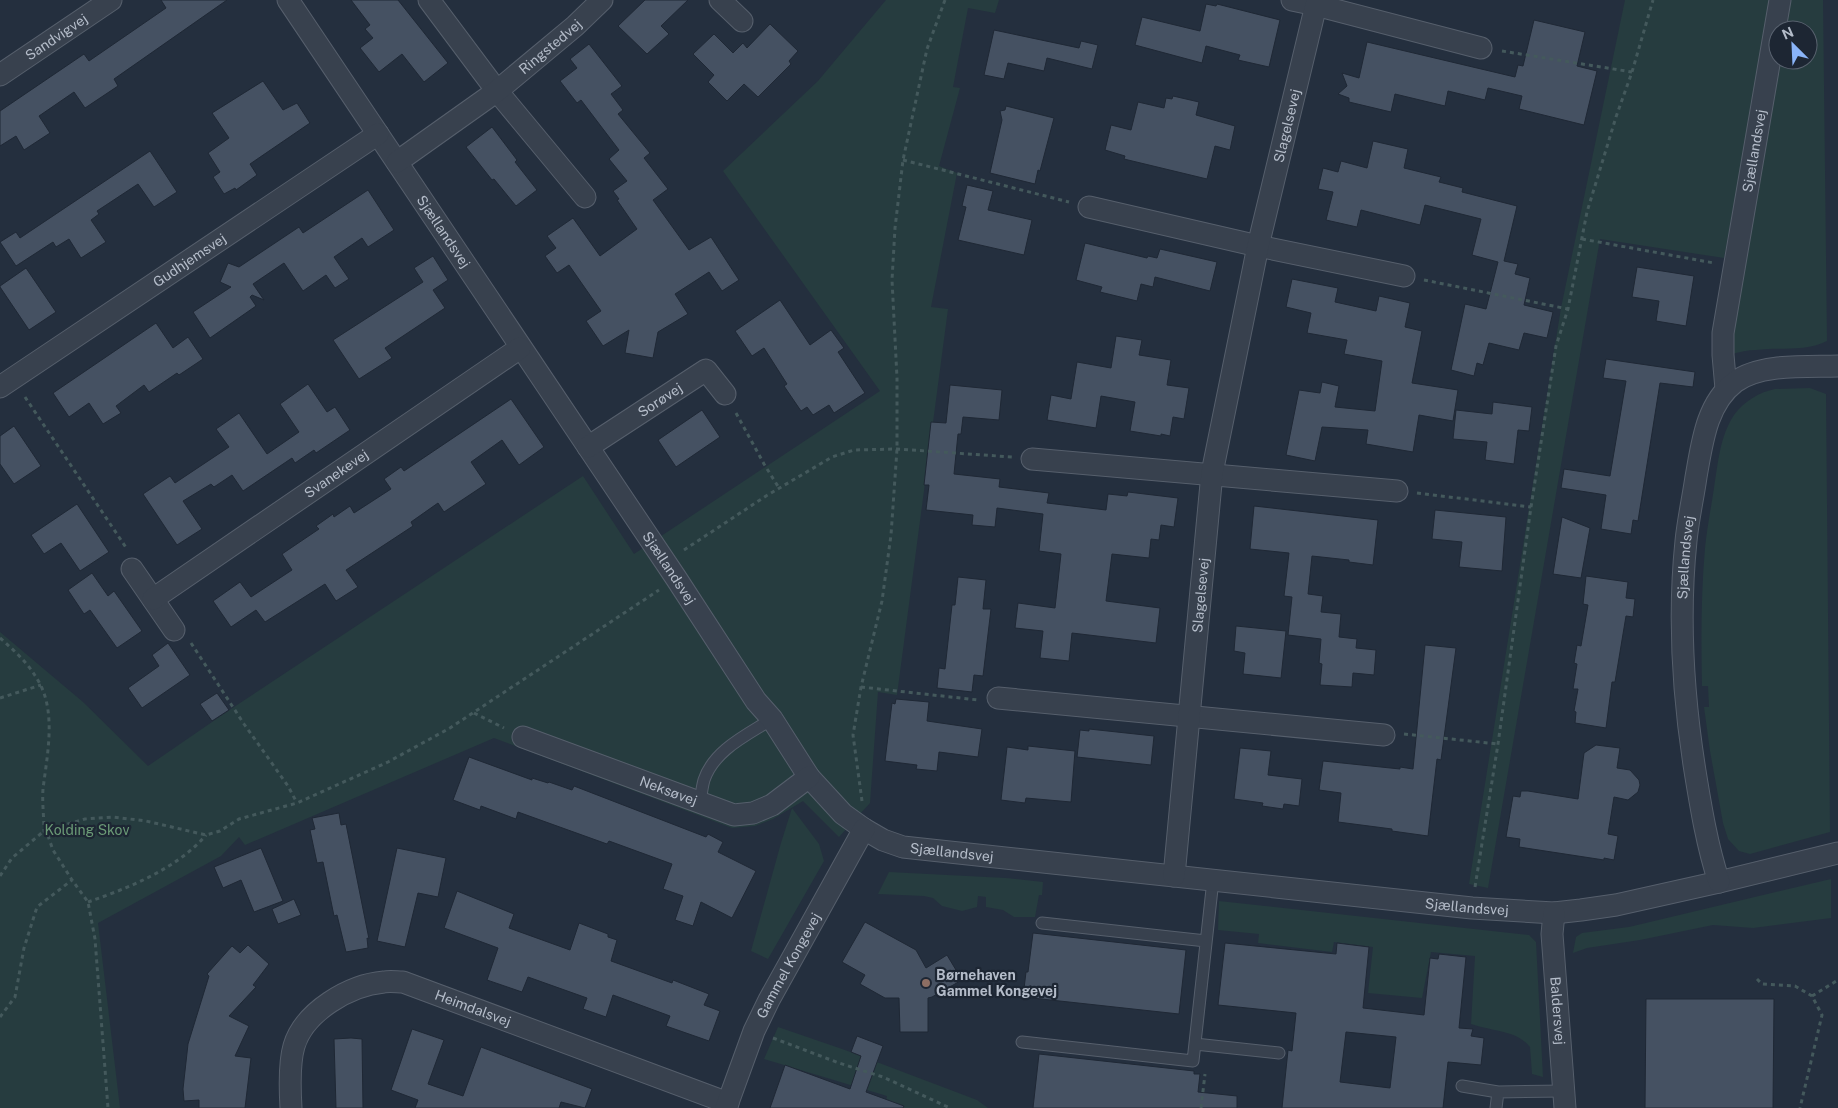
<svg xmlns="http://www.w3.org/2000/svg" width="1838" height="1108" font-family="'Public Sans',sans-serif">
<rect width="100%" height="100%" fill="#242f3e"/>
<path fill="#263c3f" d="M886 0H999L995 13 968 8 953 87 960 88 939 166 957 173 931 307 948 309 897 695 878 692 870 803 839 837 803 801 773 819 755 826 732 828 494 738 245 845 239 837 221 856 98 923 120 1108H0V632L83 702 148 766 231 709 583 476 634 554 880 391 723 171 818 81Z
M1625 0H1772L1724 258 1600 239 1488 888 1469 884 1561 308Z
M1787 0H1823L1827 341C1805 352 1780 347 1756 350 1748 350 1740 352 1732 354L1730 343 1778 60H1808V30H1782Z
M1775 389 1810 388 1826 394 1830 832 1750 854 1739 851 1728 839 1723 823 1710 751 1704 707H1709L1708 686H1702C1701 640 1701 594 1705 548 1707 528 1711 508 1714 488 1718 463 1720 436 1734 415 1744 401 1760 392 1775 389Z
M792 808 819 844 824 861 768 959 751 951 781 843Z
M889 872 1006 878 1043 882 1042 895H1039L1035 917H1014L1003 910 986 907V897L978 896 977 907 962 911 942 906 933 898 924 896 878 894Z
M1831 879V918L1753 928 1713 925 1640 940 1587 948 1573 953 1576 937 1582 933 1629 927Z
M1219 901 1529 935 1536 942 1543 1077 1532 1074 1530 1047C1517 1030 1490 1031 1471 1024L1475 956 1431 952 1422 998 1368 993 1373 947 1334 942 1332 952 1258 943 1259 934 1218 930Z
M778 1027 845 1050 977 1100 988 1108H885L887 1096 764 1059Z"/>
<path fill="#455162" stroke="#1f2835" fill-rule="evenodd" d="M161 0H227L114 79 118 86 85 108 74 92 39 116 50 133 24 150 16 136 0 146V111L84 54 89 61 166 8Z
M351 0H398L448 63 424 82 402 54 379 72 360 48 373 38 365 29 370 25Z
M645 0H688L661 26 669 34 647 54 618 26Z
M1206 4 1216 6 1217 4 1280 20 1269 67 1238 60 1240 55 1206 46 1202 63 1135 45 1142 17 1200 31Z
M1534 20 1585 32 1577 66 1597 71 1584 125 1519 109 1522 96 1488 88 1485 100 1448 91 1445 106 1395 94 1391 112 1349 102V98L1338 94 1347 86 1342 73 1359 78 1367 42 1515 77 1518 65 1523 66Z
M770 24 798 51 789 61 791 64 758 97 744 84 727 101 708 82 714 75 693 54 714 34 733 53 743 43 747 48Z
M994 30 1079 48 1081 41 1098 45 1092 69 1047 58 1044 71 1008 63 1004 79 984 75Z
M589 44 622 86 611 94 623 110 618 114 650 153 644 158 668 189 653 200 689 250 711 237 739 280 722 291 709 272 675 294 688 314 658 332 653 358 625 353 629 330 603 346 586 321 601 311 569 265 557 273 545 256 556 248 547 236 573 218 600 256 637 229 617 200 619 199 613 191 627 181 609 159 619 150 581 100 577 103 560 81 577 68 570 59Z
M263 81 283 110 297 103 310 123 250 164 257 175 236 190 235 188 224 194 213 177 220 172 208 153 229 138 212 113Z
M1173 96 1199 102 1196 115 1235 126 1230 150 1215 146 1207 179 1124 159 1125 156 1105 150 1111 125 1131 130 1138 102 1164 108 1166 98 1172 99Z
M1006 106 1054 118 1040 171 1038 170 1035 184 990 173 1002 120 1000 111 1005 110Z
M492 127 517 160 515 162 537 190 516 206 494 179 492 180 466 147Z
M1373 141 1408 149 1404 168 1441 177 1439 182 1463 188 1462 192 1517 206 1504 261 1518 264 1515 274 1530 278 1524 305 1553 312 1547 338 1524 333 1519 350 1489 343 1483 365 1477 363 1474 376 1451 370 1465 304 1486 309 1498 262 1472 255 1481 219 1425 205 1420 225 1361 210 1357 227 1326 220 1333 192 1318 189 1323 168 1338 172 1341 161 1367 168Z
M150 151 177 192 154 207 138 184 97 211 99 214 91 220 106 242 81 258 69 239 56 247 53 242 16 266 0 242 16 232 20 238Z
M967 185 993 191 988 210 1032 220 1024 255 958 240 966 207 962 206Z
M368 190 394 230 368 247 362 238 334 257 349 279 335 288 326 275 303 291 284 263 253 284 264 300 252 295 250 297 256 306 210 338 193 312 231 287 220 282 228 263 239 267 299 227 303 233Z
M1085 243 1147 258 1148 256 1157 258 1160 249 1217 262 1210 291 1155 277 1153 287 1141 284 1137 301 1100 292 1102 287 1076 280Z
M433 256 448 280 433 290 445 308 385 348 392 358 359 379 333 340 423 282 414 268Z
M1637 267 1694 276 1686 326 1656 321 1659 301 1632 297Z
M26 268 56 312 29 330 0 287V286Z
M1292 279 1338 288 1335 302 1376 311 1379 296 1410 303 1405 327 1422 331 1412 383 1458 390 1453 421 1419 415 1413 452 1366 444 1368 430 1322 427 1315 461 1286 455 1299 390 1320 393 1322 382 1339 386 1335 407 1375 411 1382 361 1344 354 1347 340 1307 333 1311 313 1286 307Z
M780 300 810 345 831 330 844 348 838 352 865 393 834 413 829 405 813 415 807 407 801 411 784 386 787 384 764 348 752 356 735 331Z
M156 323 173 348 188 337 203 359 179 375 177 373 149 392 144 385 116 406 121 413 103 424 89 403 69 417 53 393Z
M1116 336 1142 340 1139 355 1171 360 1167 385 1189 388 1184 419 1173 417 1170 436 1161 434V436L1130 431 1135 402 1101 396 1096 428 1047 420 1051 395 1071 399 1077 362 1111 368Z
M1606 359 1695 372 1693 387 1660 383 1638 521 1633 520 1631 534 1601 529 1606 495 1561 488 1564 469 1610 476 1626 381 1603 378Z
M308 384 327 412 335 407 350 430 316 453 314 450 295 463 292 458 243 491 232 475 214 487 211 484 183 501 202 529 177 545 143 494 170 476 175 483 229 447 216 429 239 413 267 454 299 432 280 404Z
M950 385 1002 390 999 420 963 417 961 434H958L954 474 1000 479 999 487 1049 493 1047 503 1106 510 1108 494 1127 496 1128 492 1178 498 1174 527 1161 525 1159 540 1151 539 1149 558 1112 554 1106 601 1160 608 1156 643 1072 633 1069 661 1040 658 1043 631 1015 628 1018 603 1055 608 1061 554 1039 551 1043 514 997 508 995 527 972 525 973 515 926 510 929 485H924L931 422 946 423Z
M511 399 544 447 519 465 502 440 471 462 486 484 444 512 438 503 411 522 413 526 346 570 358 587 336 601 325 584 265 622 256 610 231 627 213 601 240 582 251 597 292 570 282 554 319 529 316 526 333 514 334 517 350 506 354 513 391 489 384 479 401 467 404 471Z
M1493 402 1532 407 1529 431 1518 430 1514 464 1485 460 1487 442 1453 439 1456 410 1492 414Z
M702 410 720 437 676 467 658 440Z
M14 426 41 466 14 484 0 464V436Z
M77 504 109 552 80 571 61 543 44 554 31 535Z
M1254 506 1378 520 1373 565 1349 562V560L1312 556 1308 594 1323 596 1321 612 1341 614 1339 637 1357 639 1356 648 1376 650 1374 675 1353 673 1352 687 1320 685 1322 664 1319 663 1321 639 1288 635 1292 597 1284 596 1289 553 1250 549Z
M1435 510 1506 517 1502 571 1459 567 1462 542 1432 539Z
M1562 517 1590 528 1581 578 1553 574Z
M92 573 108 596 114 591 142 631 117 648 90 610 84 614 68 590Z
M1586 576 1628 582 1626 598 1635 599 1633 617 1626 616 1615 682H1612L1606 728 1575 723 1576 712 1574 711 1578 689H1573L1577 664 1574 663 1577 645 1581 646 1588 605 1583 604Z
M958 577 986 580 983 609H991L983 676 974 675 972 692 937 688 939 668 945 669 952 605H955Z
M1236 626 1286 631 1281 678 1243 674 1245 653 1234 651Z
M168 643 190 675 142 708 128 688 159 666 152 655Z
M1425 645 1456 648 1441 760 1437 759 1428 836 1392 831V829L1338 822 1341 793 1319 790 1323 761 1400 769V767L1413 769Z
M217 693 229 710 212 721 200 704Z
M896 699 929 702 927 721 982 729 978 757 939 752 937 771 916 769 917 765 885 761 892 703 895 704Z
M1089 729 1154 736 1151 765 1077 757 1080 730 1089 731Z
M1596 745 1620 748 1617 768 1630 770 1639 780 1640 785 1638 792 1628 800 1614 797 1608 834 1618 836 1614 860 1604 858V860L1519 847 1520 839 1506 837 1513 796 1520 797 1521 791H1528L1578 799 1584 753Z
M1028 746 1075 751 1071 802 1026 798 1025 803 1001 800 1007 747 1028 750Z
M1240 748 1271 751 1268 775 1302 779 1299 806 1284 804 1283 809 1262 806 1263 803 1234 799Z
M469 757 532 780V778L548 783 549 782 572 790 574 786 706 837 708 834 723 842 718 852 756 871 732 918 701 902 693 926 675 920 683 896 663 889 672 864 609 841 607 844 518 812 516 819 481 806 480 810 453 800Z
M339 813 341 825 346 824 369 939 367 938 368 948 346 952 337 915 334 916 323 862 317 863 310 830 315 829 312 818Z
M261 848 283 901 254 912 241 880 223 888 214 867Z
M397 848 446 858 438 897 418 893 405 947 377 941Z
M457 891 514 914 509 928 570 950 579 923 608 934V937L617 940 611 961 672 983 673 980 709 994 704 1005 720 1011 709 1041 666 1026 670 1016 613 995 606 1017 583 1009 587 998 528 977 522 992 487 980 498 948 444 928Z
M294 899 301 915 278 924 272 909Z
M865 922 916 950 926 968 947 955 962 980 932 997 928 998V1032H900L899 998H885L860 984 865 975 842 962Z
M1033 933 1186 950 1179 1014 1023 997 1026 972H1028Z
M1225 943 1336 954 1337 943 1369 947 1363 1008 1424 1015 1430 958 1438 959 1439 954 1466 957 1459 1028 1473 1029 1471 1036 1484 1038 1481 1065 1448 1062 1443 1108H1282L1288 1050 1292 1051 1296 1013 1218 1005ZM1346 1032 1396 1037 1390 1088 1340 1082Z
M248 945 269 964 253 985 256 987 229 1016 249 1026 235 1056 251 1058 245 1108H199V1100L184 1101 183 1089 188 1044 209 976 207 974 232 946 240 953Z
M1646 999H1774L1773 1108H1645Z
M412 1029 444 1040 428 1084 463 1096 481 1047 592 1089 585 1108 561 1102 559 1108H415L418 1100 391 1090Z
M857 1036 883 1046 866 1092 904 1106 903 1108H770L785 1065 850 1089 861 1056 851 1052Z
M351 1038 362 1039 363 1108H336L334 1039Z
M1039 1054 1194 1071V1074H1200L1198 1092 1237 1096V1108H1033Z"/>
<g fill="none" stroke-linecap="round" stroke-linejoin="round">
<defs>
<path id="lane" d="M700 803C701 796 702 787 704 780 714 750 747 735 772 719
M1042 923 1206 941
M1022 1042 1193 1061 1213 880
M1195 1044 1279 1053
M1462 1086 1498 1092 1564 1091
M1496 1108 1498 1092"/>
<g id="street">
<path id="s1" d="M288 0 676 578 756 701 772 719 809 777 843 814 864 829 883 840 903 847 1472 908 1554 913 1581 910 1616 905 1719 882 1838 853"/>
<path d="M429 0 497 91 585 197"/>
<path d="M720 0 742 21"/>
<path d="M1292 0 1316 5"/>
<path id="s2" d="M0 75 111 0"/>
<path id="s3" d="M397 162 497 91 575 26 602 0"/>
<path d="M1089 207 1258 246 1404 276"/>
<path id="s4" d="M0 387 378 134"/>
<path id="s5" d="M1726 389 1723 355V333L1780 0"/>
<path id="s6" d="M588 447 706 370 725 394"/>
<path d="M1032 459 1397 491"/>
<path d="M132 569 174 630"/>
<path id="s7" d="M153 599 520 348"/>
<path d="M998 698 1384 735"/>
<path id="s8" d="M523 737 734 815 753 813 772 805 809 777"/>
<path id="s9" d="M1174 876 1212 473 1258 246 1316 5 1481 48"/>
<path id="s10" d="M1719 882C1707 845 1701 808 1695 771 1683 695 1678 618 1686 541 1688 520 1693 498 1696 477 1702 444 1706 404 1735 382 1760 363 1808 367 1838 366"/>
<path id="s11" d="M1554 913 1552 934 1565 1108"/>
<path id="s12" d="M291 1108C290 1091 289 1063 294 1046 304 1012 349 985 384 982 390 981 397 982 403 982L728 1103"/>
<path id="s13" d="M726 1108 754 1031 769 1000 864 829"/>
</g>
</defs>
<use href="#lane" stroke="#565f6c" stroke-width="13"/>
<use href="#street" stroke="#565f6c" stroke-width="23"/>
<path stroke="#44595c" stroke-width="3" stroke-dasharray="4 4" stroke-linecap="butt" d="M1502 51 1632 72
M903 160 1069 202
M1582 239 1714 263
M1424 280 1568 309
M25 397 127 549
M736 413 764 464 779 488
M1417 493 1531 507
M684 550 766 496 832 457 854 450 897 449 1012 457
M0 638C16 652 30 665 40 684 56 715 47 756 43 789 42 803 44 817 44 831L48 836 53 850 72 880 88 902 95 939 108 1108
M191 643 244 724 288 786 297 803
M861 687 978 700
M0 698 41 685
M474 713 504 728
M1404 734 1498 744
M862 801 853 735 861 687 882 601 891 535 897 449V378L892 280 895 228 903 160 927 49 945 0
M0 876 12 858 44 831 85 819 113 817 146 821 206 835 220 831 239 819 297 803 388 762 450 728 659 590
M1475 887 1498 744 1531 507 1556 346 1568 309 1587 212 1616 117 1632 72 1653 0
M88 902C129 888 178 868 206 835
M1757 979 1762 984 1795 986 1812 996 1822 1015 1800 1108
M1812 996 1838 980
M0 1017 15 997 24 948 37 907 72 880
M773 1038 839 1063 883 1077 950 1108
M1201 1108 1205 1074"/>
<use href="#lane" stroke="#38414e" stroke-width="11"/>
<use href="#street" stroke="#38414e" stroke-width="21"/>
</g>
<circle fill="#8d6e63" stroke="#1d2633" stroke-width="2" cx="926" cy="983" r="5"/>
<g text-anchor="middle" stroke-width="4.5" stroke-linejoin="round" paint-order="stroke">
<g font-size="14" fill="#b4bcc9" stroke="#1d2633">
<text dy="5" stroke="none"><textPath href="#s2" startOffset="68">Sandvigvej</textPath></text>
<text dy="5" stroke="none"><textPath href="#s3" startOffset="192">Ringstedvej</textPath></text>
<text dy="5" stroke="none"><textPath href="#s9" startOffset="760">Slagelsevej</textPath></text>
<text dy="5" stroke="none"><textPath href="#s5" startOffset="241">Sjællandsvej</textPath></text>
<text dy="5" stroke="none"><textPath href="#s1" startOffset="279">Sjællandsvej</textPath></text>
<text dy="5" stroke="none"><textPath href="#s4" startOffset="228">Gudhjemsvej</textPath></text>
<text dy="5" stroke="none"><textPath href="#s6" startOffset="86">Sorøvej</textPath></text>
<text dy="5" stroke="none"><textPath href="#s7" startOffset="222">Svanekevej</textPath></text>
<text dy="5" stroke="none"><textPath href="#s10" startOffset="328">Sjællandsvej</textPath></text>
<text dy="5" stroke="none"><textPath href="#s1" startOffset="684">Sjællandsvej</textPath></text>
<text dy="5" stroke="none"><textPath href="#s9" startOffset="282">Slagelsevej</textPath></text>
<text dy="5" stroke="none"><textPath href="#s8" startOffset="155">Neksøvej</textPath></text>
<text dy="5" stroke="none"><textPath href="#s1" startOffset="1104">Sjællandsvej</textPath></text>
<text dy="5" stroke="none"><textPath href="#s1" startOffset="1622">Sjællandsvej</textPath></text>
<text dy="5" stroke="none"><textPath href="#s13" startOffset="156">Gammel Kongevej</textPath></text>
<text dy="5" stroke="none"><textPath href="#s12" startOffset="272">Heimdalsvej</textPath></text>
<text dy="5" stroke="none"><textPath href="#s11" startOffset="98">Baldersvej</textPath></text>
</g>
<g font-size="14" fill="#6b9a76" stroke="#1d2633">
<text x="87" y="835">Kolding Skov</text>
</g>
<g font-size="14" font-weight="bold" fill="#b4bcc9" stroke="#1d2633" text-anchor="start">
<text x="936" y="980">Børnehaven<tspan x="936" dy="16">Gammel Kongevej</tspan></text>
</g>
</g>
<g transform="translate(1793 45) rotate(336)"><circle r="24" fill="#1d2633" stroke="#59626f"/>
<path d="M0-4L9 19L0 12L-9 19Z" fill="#8ab4f8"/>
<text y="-8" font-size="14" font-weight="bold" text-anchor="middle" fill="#b4bcc9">N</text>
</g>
</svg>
